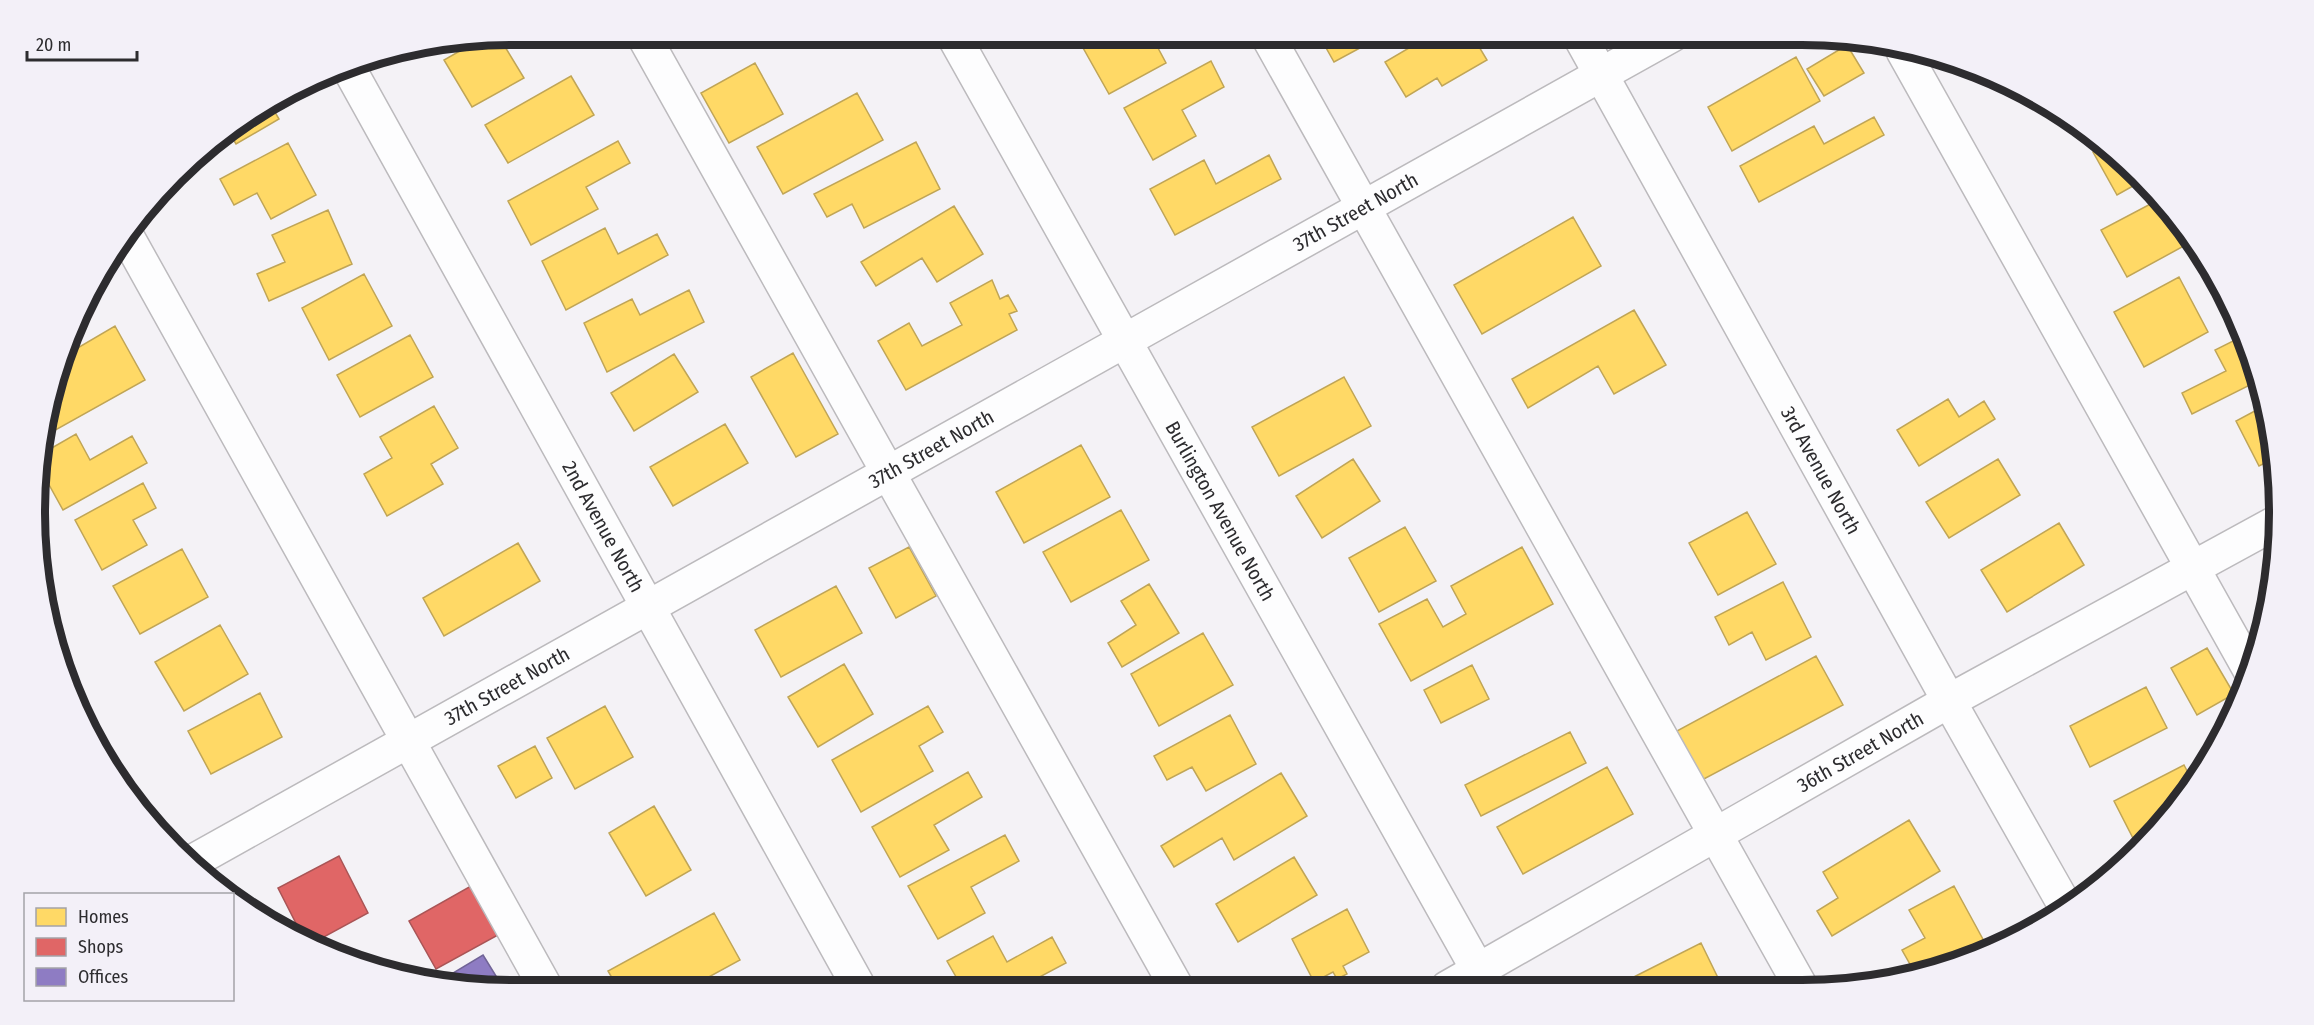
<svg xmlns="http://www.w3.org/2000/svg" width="2314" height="1025" font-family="'Fira Sans Condensed',sans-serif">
<rect width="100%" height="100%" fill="#f4f2f6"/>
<path fill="#ffd966" stroke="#c0a556" stroke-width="1.5" d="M1103 35H1151L1166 63 1109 94 1082 46Z
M1324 35H1384L1334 62 1320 37Z
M1431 35H1472L1487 60 1442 86 1437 78 1406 97 1385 62Z
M499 37 524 78 472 107 444 60 479 40Z
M1847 45 1864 73 1824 96 1807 69Z
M1796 57 1820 101 1732 151 1708 107Z
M1211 61 1224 87 1182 110 1196 136 1153 160 1124 108Z
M755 63 783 114 729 143 701 93Z
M571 76 594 115 508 163 485 125Z
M857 93 883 140 783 194 757 147Z
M269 102 279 119 236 144 228 131Z
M1874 117 1884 135 1759 202 1740 166 1814 126 1824 144Z
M618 141 630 163 586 187 598 209 531 245 508 201Z
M916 142 940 189 864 228 852 204 827 217 814 194Z
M288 143 316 195 271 219 257 193 234 205 220 179Z
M2106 145 2117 153 2142 181 2117 195 2093 152Z
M1269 155 1281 179 1175 235 1150 189 1204 160 1216 184Z
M2160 199 2181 222 2193 241 2127 277 2101 230Z
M954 206 983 254 937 282 922 258 876 286 861 262Z
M328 210 352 264 269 301 257 274 285 262 272 235Z
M1573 217 1601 266 1482 334 1454 285Z
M605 228 618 254 657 234 668 255 566 310 542 261Z
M364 274 392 326 329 360 302 308Z
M2179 277 2208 332 2144 367 2114 312Z
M992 280 1000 299 1008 295 1017 311 1009 314 1017 330 906 390 878 341 909 323 922 346 962 325 950 303Z
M689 290 704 322 607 372 584 323 632 299 640 315Z
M1634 310 1666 365 1614 394 1598 366 1528 408 1512 379Z
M115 326 145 380 43 437 44 420 69 353Z
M410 335 433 377 360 417 337 375Z
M2243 336 2260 380 2192 414 2182 393 2226 371 2215 350Z
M793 353 838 434 796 457 751 377Z
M674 354 698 392 634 431 611 393Z
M1344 377 1371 426 1279 476 1252 427Z
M1948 399 1959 417 1984 401 1995 419 1919 466 1897 430Z
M2266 405 2275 458 2259 466 2236 421Z
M434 406 458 448 431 464 443 484 387 516 364 474 392 458 380 437Z
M725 424 748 463 673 506 650 467Z
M76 434 90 460 132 436 147 463 63 510 42 472 43 453Z
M1081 445 1110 497 1024 543 996 492Z
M1353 459 1380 501 1322 538 1296 496Z
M1998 459 2020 495 1949 538 1926 502Z
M143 483 156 508 133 520 147 545 102 570 75 520Z
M1121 510 1149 560 1071 602 1043 552Z
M1747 512 1776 564 1718 595 1689 543Z
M2059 523 2084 565 2007 612 1981 570Z
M1405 527 1436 581 1379 612 1349 558Z
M518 543 540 581 444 636 423 598Z
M909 547 936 596 896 618 869 568Z
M1522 547 1553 604 1411 681 1379 624 1427 599 1443 627 1466 614 1451 586Z
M182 549 208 597 140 634 113 586Z
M1783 582 1811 637 1766 660 1752 632 1729 645 1715 617Z
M1149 584 1179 633 1122 667 1108 643 1136 625 1121 601Z
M836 586 862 633 781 677 755 630Z
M220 625 248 674 184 711 155 662Z
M1203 633 1233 685 1159 726 1131 674Z
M2207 648 2234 694 2197 715 2171 668Z
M1816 656 1843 705 1702 780 1675 732Z
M844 664 873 714 818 747 788 697Z
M1472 665 1489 699 1441 723 1424 690Z
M2146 687 2167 728 2090 767 2070 726Z
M260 693 282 737 211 774 188 731Z
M605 706 633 757 575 789 547 738Z
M928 706 943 732 919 746 933 771 861 812 832 760Z
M1230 715 1256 764 1206 791 1192 767 1167 780 1154 756Z
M1570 732 1586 763 1481 816 1465 785Z
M535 746 552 778 516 798 498 766Z
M2184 765 2194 784 2138 848 2114 801Z
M1607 767 1633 814 1523 874 1497 827Z
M968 772 982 797 934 825 949 850 900 877 872 827Z
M1281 773 1307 816 1234 860 1222 838 1174 867 1161 846Z
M654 806 691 870 646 896 609 833Z
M1909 820 1940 871 1832 936 1817 911 1838 898 1823 872Z
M1005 835 1019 861 971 887 985 913 938 939 908 886Z
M1294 857 1317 895 1238 942 1216 904Z
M1954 886 1985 943 1947 964 1915 973 1902 950 1925 938 1909 910Z
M1347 909 1369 952 1343 966 1347 974 1337 979 1333 972 1314 982 1292 939Z
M714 913 740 960 685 990H619L608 971Z
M993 936 1007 962 1052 937 1066 963 1017 989H963L947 961Z
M1701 943 1720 982 1711 987H1614Z"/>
<path fill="#e06666" stroke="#aa5556" stroke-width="1.5" d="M339 856 368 913 311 944 305 941 278 888Z
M471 886 498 935 436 969 409 921Z"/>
<path fill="#8e7cc3" stroke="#716497" stroke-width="1.5" d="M483 955 504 989 443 979Z"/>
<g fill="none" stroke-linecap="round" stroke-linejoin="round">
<defs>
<g id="minor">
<path d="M643 35 1177 988"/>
<path id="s1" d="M953 35 1488 988"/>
<path d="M1267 35 1801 987"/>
<path id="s2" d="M1579 35 1949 701 2064 904"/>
<path d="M1903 51 2251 672"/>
<path id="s3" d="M347 65 860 989"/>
<path d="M128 238 547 990"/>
<path id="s4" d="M190 863 1672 35"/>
<path id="s5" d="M1447 988 1949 701 2277 522"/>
</g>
</defs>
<use href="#minor" stroke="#bcbabd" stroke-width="36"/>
<use href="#minor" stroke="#fdfdfe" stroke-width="33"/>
</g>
<g text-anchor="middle" stroke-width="6" stroke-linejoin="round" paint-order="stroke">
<g font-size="20" fill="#2d2c2f" stroke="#f3f0f8">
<text dy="7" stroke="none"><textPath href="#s4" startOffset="1335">37th Street North</textPath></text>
<text dy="7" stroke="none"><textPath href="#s4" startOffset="849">37th Street North</textPath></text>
<text dy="7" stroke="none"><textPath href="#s2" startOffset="498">3rd Avenue North</textPath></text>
<text dy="7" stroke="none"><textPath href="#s1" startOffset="546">Burlington Avenue North</textPath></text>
<text dy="7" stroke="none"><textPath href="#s3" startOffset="528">2nd Avenue North</textPath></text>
<text dy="7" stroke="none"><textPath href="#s4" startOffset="363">37th Street North</textPath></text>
<text dy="7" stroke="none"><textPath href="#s5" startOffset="476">36th Street North</textPath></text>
</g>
</g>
<path d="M0 0H2314V1025H0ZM512 45H1802A467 467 0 0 1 2269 512V513A467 467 0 0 1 1802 980H512A467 467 0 0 1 45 513V512A467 467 0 0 1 512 45Z" fill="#f3f0f8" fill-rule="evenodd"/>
<path fill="none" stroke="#2d2c2f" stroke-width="8" d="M512 45H1802A467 467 0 0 1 2269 512V513A467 467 0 0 1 1802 980H512A467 467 0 0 1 45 513V512A467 467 0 0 1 512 45Z"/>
<rect x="24" y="893" width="210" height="108" fill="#f3f0f8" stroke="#a4a2a8" stroke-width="1.5"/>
<rect x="36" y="908" width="30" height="18" fill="#ffd966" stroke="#a4a2a8" stroke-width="1.5"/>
<text x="78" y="923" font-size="18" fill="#2d2c2f">Homes</text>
<rect x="36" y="938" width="30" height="18" fill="#e06666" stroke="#a4a2a8" stroke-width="1.5"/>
<text x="78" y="953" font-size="18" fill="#2d2c2f">Shops</text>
<rect x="36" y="968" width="30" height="18" fill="#8e7cc3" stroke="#a4a2a8" stroke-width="1.5"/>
<text x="78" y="983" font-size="18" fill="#2d2c2f">Offices</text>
<path d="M27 51v9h110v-9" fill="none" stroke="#2d2c2f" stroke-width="3"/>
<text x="36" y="51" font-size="18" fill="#2d2c2f" stroke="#f3f0f8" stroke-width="4.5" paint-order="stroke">20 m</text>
</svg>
